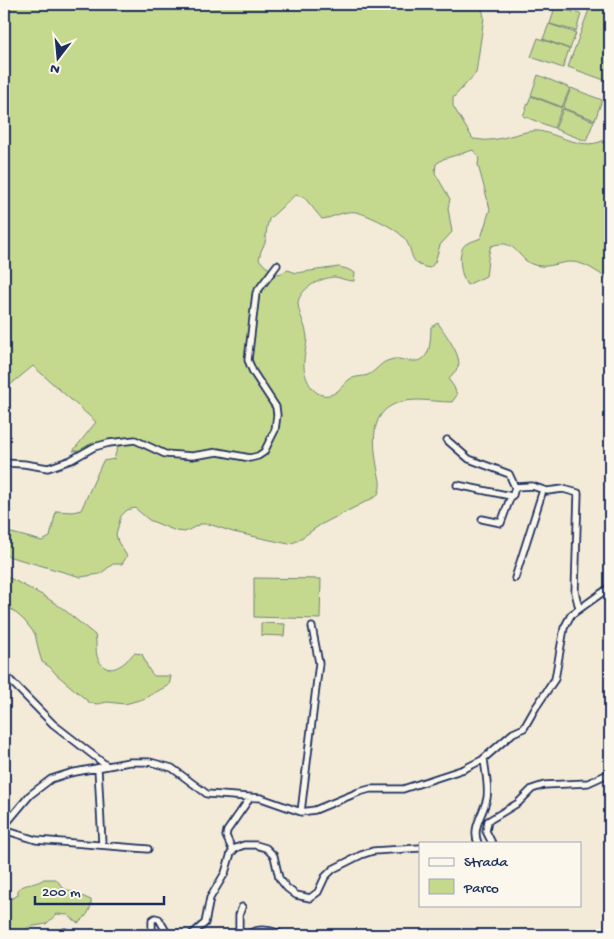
<svg xmlns="http://www.w3.org/2000/svg" width="614" height="939" font-family="'Gochi Hand',sans-serif">
<rect width="100%" height="100%" fill="#f3ebd8"/>
<filter id="ink" filterUnits="userSpaceOnUse"><feTurbulence type="fractalNoise" baseFrequency=".02" numOctaves="2"/><feDisplacementMap in="SourceGraphic" scale="10" xChannelSelector="R" yChannelSelector="G"/><feConvolveMatrix kernelMatrix="1 2 1 2 8 2 1 2 1" color-interpolation-filters="sRGB"/></filter>
<g filter="url(#ink)">
<path fill="#c5d98e" stroke="#708476" d="M4 4H481L484 17 476 73 453 98V106L473 139C478 139 484 141 489 140 503 140 527 129 539 131 561 135 585 152 606 139L607 125 610 112V280C596 272 585 261 568 262 559 263 549 267 540 266 515 264 520 236 491 246 487 257 488 266 486 276L467 285C461 277 456 251 466 244 470 242 476 240 481 238L490 209 478 165 479 157 473 150 443 159 436 164 435 173 450 199 448 208 452 232 440 245 435 262 430 268C407 265 415 251 404 238 396 228 369 215 356 212 344 210 333 218 322 219L304 197 295 195 269 219 267 227 265 243 261 251 259 259 265 266 279 274 288 270 296 273 339 267 347 269 355 273 354 281C347 281 341 278 335 277 322 277 298 289 298 304 299 315 306 326 307 337 307 347 303 357 304 367 305 380 314 398 329 395 338 394 343 384 350 379 356 376 362 377 368 375 376 371 381 362 390 360 398 357 404 361 412 361 432 363 430 340 431 327L438 323C444 332 463 357 458 367 456 372 451 374 449 380L454 387 457 395 452 402C441 402 429 400 417 400 372 401 371 431 377 466 379 478 383 486 377 496L320 525 297 541 289 544 233 532 209 524H200L185 532 176 531 149 520 135 508 127 510 121 516 116 534 118 542 127 556 122 564H113L100 574 81 577 4 555V531L42 541 50 537 56 511 73 512 81 510 103 461 114 459 118 446 73 451 96 422 33 366 4 390Z
M591 4H597L610 9V73L607 81 568 67Z
M555 7 581 14 576 31 550 24Z
M549 24 576 33 570 49 543 39Z
M538 38 569 49 563 68 531 57Z
M538 75 570 88 562 107 531 95Z
M571 88 602 100 595 120 563 108Z
M531 96 562 108 554 128 523 116Z
M563 109 594 121 586 141 555 129Z
M4 575 44 596 62 608 95 635C97 643 95 652 98 659 108 679 125 664 134 653L142 654C146 662 147 669 154 676H171L169 685 143 699 125 704 107 702 98 704 90 703 56 674 50 667 42 662 39 652 35 634 24 620 4 603Z
M254 578 321 579 320 619 254 617Z
M261 623 285 624 284 636 261 635Z
M44 879H56L63 888 91 900C92 909 86 918 78 923L68 915 57 914 46 924 29 927 18 935H4V896L7 899 13 898 18 895V889C26 883 36 885 44 879Z"/>
<g fill="none" stroke-linecap="round" stroke-linejoin="round">
<defs>
<path id="minor" d="M447 440 469 459 509 474 515 487 532 486 547 491 563 489 578 493 575 592 579 608
M4 463 24 464 48 468 71 460 94 447 109 443 135 440 165 454 192 456 218 452 250 458 258 456 264 452 275 430 277 415 276 407 253 372 248 360 256 293 277 265
M457 485 511 496 513 495 515 487
M482 519 501 523 511 496
M515 578 543 490
M4 674 53 724 107 766
M98 768 102 844
M301 812 319 663 312 627
M4 826 30 795 51 779 70 773 129 762H150L172 768 207 794 261 798 301 812 315 810 359 792 370 789H403L464 769 482 760 513 733 524 728 536 707 555 679 564 628 571 615 610 587
M4 830 36 840 148 849
M478 843C471 828 484 813 487 798 489 785 485 771 484 758
M492 843 486 831 488 821 518 803 532 789 544 785 588 783 610 773
M233 851 226 836 227 831 250 798
M64 935 65 932
M152 935V920L155 918 159 919 168 935
M191 935 205 923 210 898 225 873 231 853 236 848 244 845H256L266 848 274 856 279 878 287 888 296 895 310 898 318 892 325 877 333 869 361 855 373 851 420 848
M239 935V915L242 907
M248 935C257 927 273 930 283 935"/>
</defs>
<use href="#minor" stroke="#1b2f5e" stroke-width="9"/>
<use href="#minor" stroke="#fbf7ec" stroke-width="5.5"/>
</g>
</g>
<rect width="614" height="939" fill="none" stroke="#fbf7ec" stroke-width="20"/>
<rect x="10" y="10" width="594" height="919" fill="none" stroke="#1b2f5e" stroke-width="2" filter="url(#ink)"/>
<rect x="419" y="842" width="162" height="65" fill="#fbf7ec" stroke="#a1a7b3"/>
<rect x="429" y="858" width="25" height="8" fill="#fbf7ec" stroke="#a1a7b3"/>
<text x="464" y="866" font-size="15" fill="#1b2f5e">Strada</text>
<rect x="429" y="879" width="25" height="15" fill="#c5d98e" stroke="#a1a7b3"/>
<text x="464" y="892" font-size="15" fill="#1b2f5e">Parco</text>
<g transform="translate(58 58) rotate(196)" stroke="#fbf7ec" stroke-width="4" paint-order="stroke">
<path d="M0-4L9 19L0 12L-9 19Z" fill="#1b2f5e"/>
<text y="-8" font-size="14" font-weight="bold" text-anchor="middle" fill="#1b2f5e">N</text>
</g>
<path d="M35 896v8h129v-8" fill="none" stroke="#1b2f5e" stroke-width="2.5"/>
<text x="42" y="896" font-size="15" fill="#1b2f5e" stroke="#fbf7ec" stroke-width="4" paint-order="stroke">200 m</text>
</svg>
